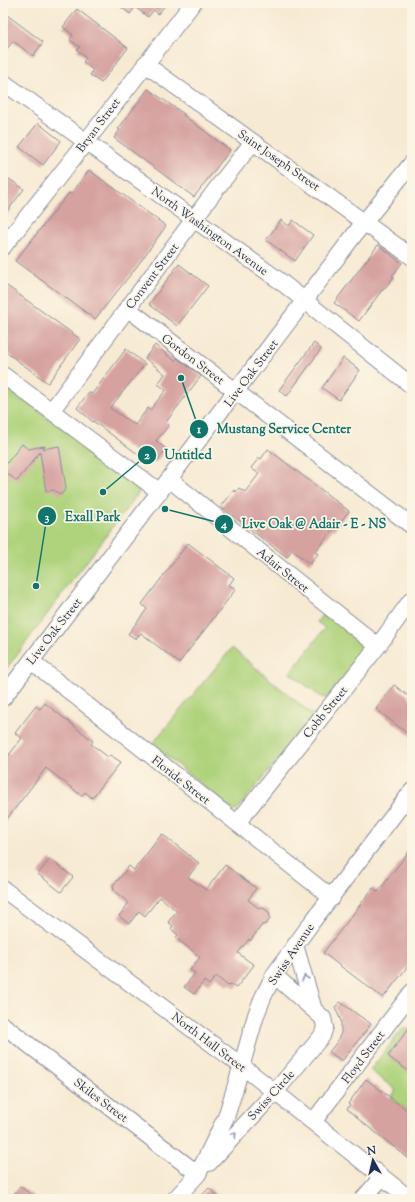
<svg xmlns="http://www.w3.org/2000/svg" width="415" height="1202" font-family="'Sorts Mill Goudy',serif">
<rect width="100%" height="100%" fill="#fcf5e5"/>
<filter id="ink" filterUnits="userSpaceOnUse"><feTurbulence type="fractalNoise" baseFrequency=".025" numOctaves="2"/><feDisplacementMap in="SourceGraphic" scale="8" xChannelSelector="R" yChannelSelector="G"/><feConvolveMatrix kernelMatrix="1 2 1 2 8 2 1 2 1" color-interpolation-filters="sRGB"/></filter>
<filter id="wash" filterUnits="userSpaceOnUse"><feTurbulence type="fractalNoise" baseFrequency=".012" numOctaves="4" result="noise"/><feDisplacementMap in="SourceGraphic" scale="16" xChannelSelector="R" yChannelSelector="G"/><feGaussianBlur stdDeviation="0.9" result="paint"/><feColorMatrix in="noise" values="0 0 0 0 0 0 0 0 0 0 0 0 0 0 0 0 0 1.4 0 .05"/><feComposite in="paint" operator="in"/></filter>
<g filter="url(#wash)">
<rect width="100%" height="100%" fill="#f7ead3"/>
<path fill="#afd37c" stroke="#65816d" d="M3 384 138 484 139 492 3 673Z
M325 611 371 646 327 698 321 697 290 673 325 628 317 622Z
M232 648 314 716 235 812 152 744Z
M404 1027 408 1030 388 1056 412 1074V1114L391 1098 396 1090 370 1070Z"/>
<g id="blocks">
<path fill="#d6a2a0" d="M116 3H167L158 14 154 10 148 17 135 7 130 14Z
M77 9 128 48 101 83 90 75 93 70 83 62 86 58 77 50 80 47 70 40 73 35 63 27Z
M3 12 43 42 33 56 13 41 3 54Z
M148 89 184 114 183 115 230 150 194 197 114 138 120 130 118 129Z
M38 123 61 141 43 165 19 147Z
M89 170 166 226 135 269 95 319 15 261 69 193 71 194Z
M3 175 24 189 3 217Z
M281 220 289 226 293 220 313 235 295 261 266 240Z
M378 245 402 263 392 276 394 277 383 290H382L359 321 334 303Z
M179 264 208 286 177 326 149 304Z
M3 283 80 339 48 383 3 350Z
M314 343 321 349 287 396 279 390Z
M155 345 175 361 177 358 201 376 166 422 169 425 156 441 166 449 157 461 150 463 93 421V422L77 408 89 392 92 394 126 349 145 364 110 408 135 425 148 408 150 410 166 390 158 384 165 374 145 358Z
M343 358 360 370 339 400 322 388Z
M22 444 28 449 45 446 43 449 59 446 66 488 61 495 54 490 46 491 40 452 17 481 3 470V468Z
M268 449 349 511 334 530 333 529 315 552 318 554 310 564 292 550 287 557 221 507 234 490 236 492 239 488 245 492 259 474 251 468 259 458 261 459Z
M188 543 234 578 229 585 236 589 179 663 141 633 136 639 128 634 147 609 142 604Z
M394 685 412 699V737L376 709Z
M45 703 93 741 91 744 108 757 110 755 121 762 92 798 85 792 82 796 46 768 3 824V759L7 753 9 755 22 738 15 733 36 706 40 709Z
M162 834 199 863 188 877 206 890 225 865 256 888 248 900 260 909 263 908 269 912 270 919 266 924 262 925 250 941 249 939 238 953 254 965 236 988 230 984 228 986 216 976 209 985 204 981 194 994 184 987 195 973 190 970 200 957 176 938 178 935 171 929 173 926 168 922 177 911 160 897 145 916 139 911 129 924 119 916 129 903 114 891 113 885 118 880 129 866 134 870Z
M412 847V961L383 998 323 953 373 888 378 892Z
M50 859 73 877 61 892 38 874Z
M340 1002 371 1024 342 1061 329 1052 337 1042 341 1033V1021L335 1007Z
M412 1024V1074L388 1056Z
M366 1079 412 1114V1161L357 1118H358L347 1109 350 1105 348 1104Z
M20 1186 37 1199H10Z
M209 1188 221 1199H198Z"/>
</g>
</g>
<g filter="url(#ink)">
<use href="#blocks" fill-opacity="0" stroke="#898c98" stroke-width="1"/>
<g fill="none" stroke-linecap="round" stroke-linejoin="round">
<defs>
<path id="minor" d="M145 64 412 257
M3 82 280 281 412 386
M3 247 75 156 193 3
M127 308 412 526
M3 375 160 492
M52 410 217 188 253 142
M169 479 378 646
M31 661 332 898
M3 698 358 230 412 163
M237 823 378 646 412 599
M3 889 242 1066 410 1199
M295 945 314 1010
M3 1025 198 1174
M313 1122 412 992
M209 1163 275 1092 322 1036 325 1027 323 1018 274 975
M175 1199 198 1174 226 1117 236 1085 256 1015 263 997 274 975 312 922 412 791
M363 1199 382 1177"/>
</defs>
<use href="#minor" stroke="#898c98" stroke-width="18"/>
<use href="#minor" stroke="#fff" stroke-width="16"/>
</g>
<defs><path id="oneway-chevron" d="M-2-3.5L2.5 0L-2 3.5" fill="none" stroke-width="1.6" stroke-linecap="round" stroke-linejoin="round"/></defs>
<g stroke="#8d97ae">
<use href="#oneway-chevron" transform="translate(305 978) rotate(-106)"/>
<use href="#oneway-chevron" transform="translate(234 1135) rotate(-47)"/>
</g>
</g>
<g text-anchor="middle" stroke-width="3.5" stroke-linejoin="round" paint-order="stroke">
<g font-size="12" fill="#1b2f5e" stroke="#fcf5e5">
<text transform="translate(98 125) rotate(-53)" y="4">Bryan Street</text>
<text transform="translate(279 160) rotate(35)" y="4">Saint Joseph Street</text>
<text transform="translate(210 231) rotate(36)" y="4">North Washington Avenue</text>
<text transform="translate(152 276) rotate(-53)" y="4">Convent Street</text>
<text transform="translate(193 359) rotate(37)" y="4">Gordon Street</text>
<text transform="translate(251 373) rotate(-53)" y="4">Live Oak Street</text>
<text transform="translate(283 570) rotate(39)" y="4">Adair Street</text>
<text transform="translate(54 631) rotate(-52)" y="4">Live Oak Street</text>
<text transform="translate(325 712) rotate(-51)" y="4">Cobb Street</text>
<text transform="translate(181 780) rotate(38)" y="4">Floride Street</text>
<text transform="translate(291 954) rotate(-56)" y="4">Swiss Avenue</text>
<text transform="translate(209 1042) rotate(37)" y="4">North Hall Street</text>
<text transform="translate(363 1057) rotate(-53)" y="4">Floyd Street</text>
<text transform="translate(271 1095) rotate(-48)" y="4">Swiss Circle</text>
<text transform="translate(101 1100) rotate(37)" y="4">Skiles Street</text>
</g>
</g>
<path fill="none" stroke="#0f766e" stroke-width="1.5" d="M181 378L199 429M103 492L147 455M36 586L47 516M165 509L224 524"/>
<g fill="#0f766e" stroke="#fcf5e5" stroke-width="1.5">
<circle cx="181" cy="378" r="4"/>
<circle cx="103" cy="492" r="4"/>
<circle cx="36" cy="586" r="4"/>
<circle cx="165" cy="509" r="4"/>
<circle cx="199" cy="429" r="10"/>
<circle cx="147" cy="455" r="10"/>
<circle cx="47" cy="516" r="10"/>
<circle cx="224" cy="524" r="10"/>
</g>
<g font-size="12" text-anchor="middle" font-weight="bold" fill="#fff">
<text x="199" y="433">1</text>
<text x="147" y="459">2</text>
<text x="47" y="521">3</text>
<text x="224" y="528">4</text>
</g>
<g font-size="13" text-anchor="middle" font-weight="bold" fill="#0f766e" stroke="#fcf5e5" stroke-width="3.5" stroke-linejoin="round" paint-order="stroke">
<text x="284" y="433">Mustang Service Center</text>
<text x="188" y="459">Untitled</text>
<text x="93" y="521">Exall Park</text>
<text x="314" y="528">Live Oak @ Adair - E - NS</text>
</g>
<rect width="415" height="1202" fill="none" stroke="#fcf5e5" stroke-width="16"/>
<g transform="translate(373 1160) rotate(352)" stroke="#fcf5e5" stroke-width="3" paint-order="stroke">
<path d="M0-3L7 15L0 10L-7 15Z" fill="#1b2f5e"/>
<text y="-6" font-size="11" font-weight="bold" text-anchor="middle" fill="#1b2f5e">N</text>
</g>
</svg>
